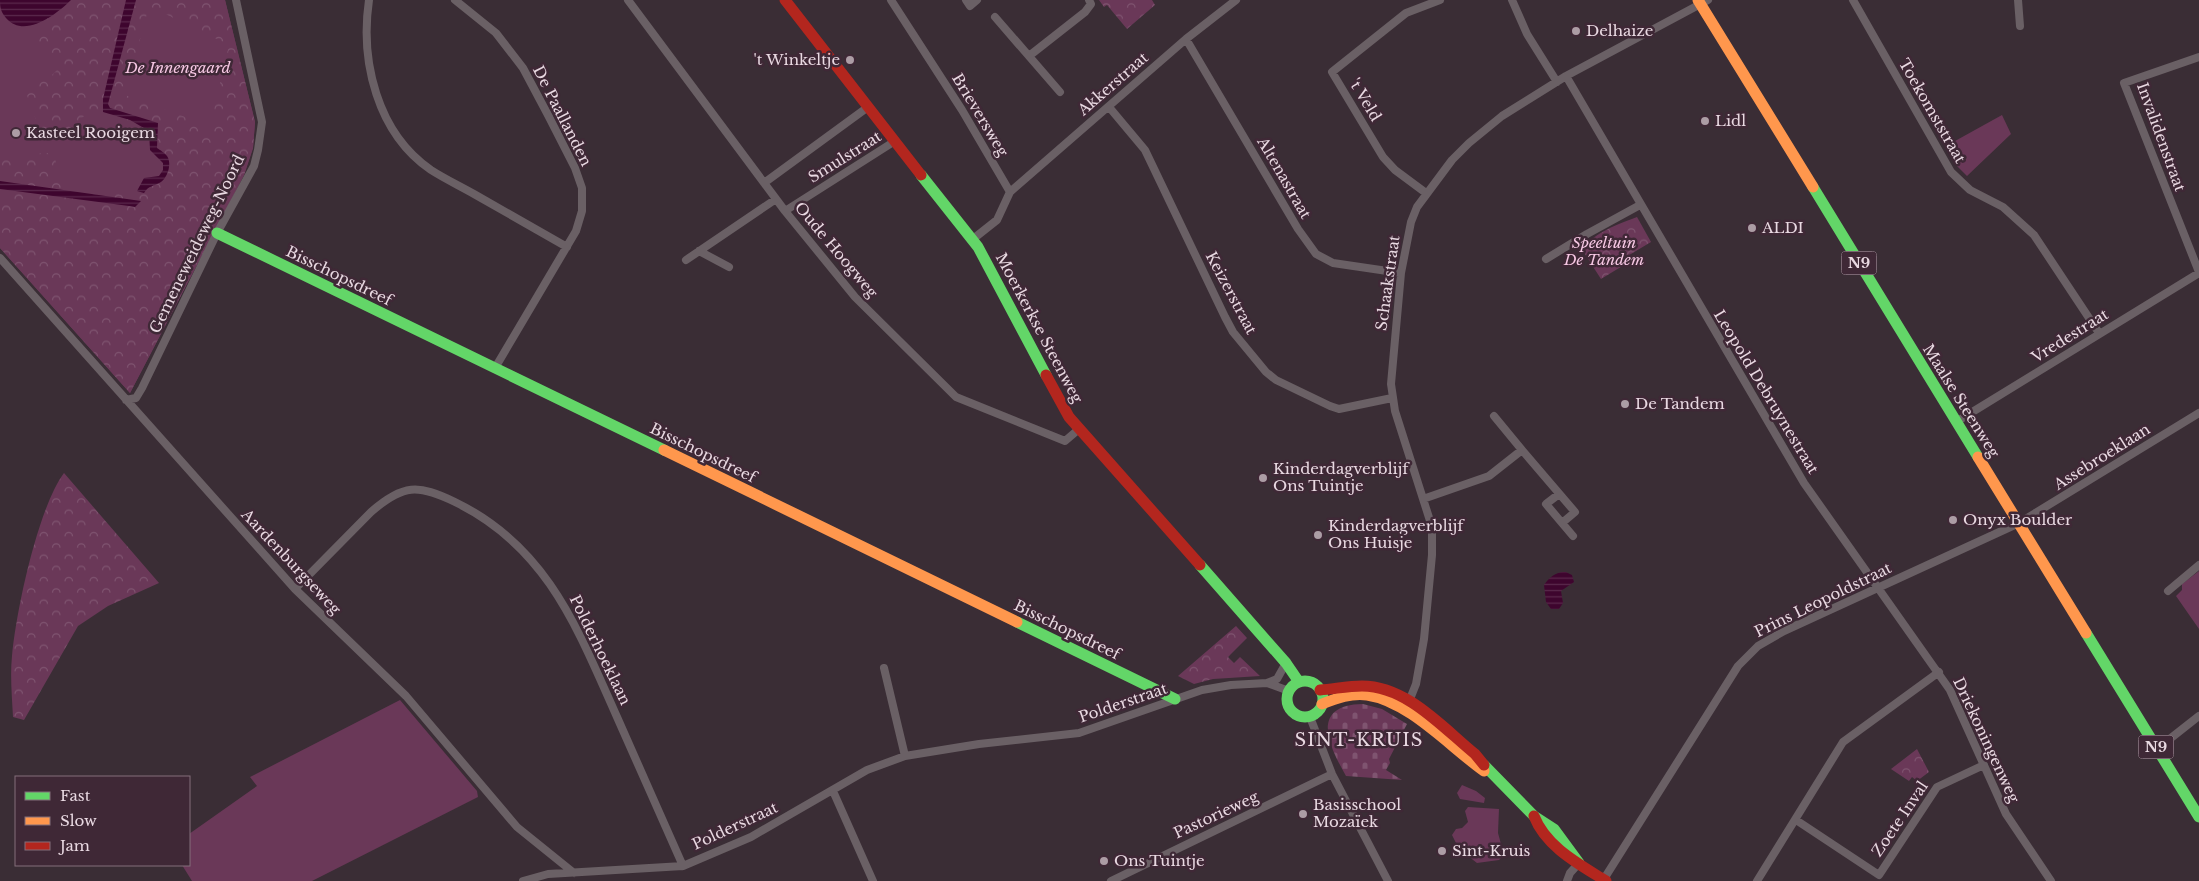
<svg xmlns="http://www.w3.org/2000/svg" width="2199" height="881" font-family="'Libre Baskerville',serif">
<defs>
<pattern id="forest-crowns" width="20" height="18" patternUnits="userSpaceOnUse" patternTransform="scale(1.25)"><rect width="20" height="18" fill="#6a3858"/><path d="M2 6a3 3 0 1 1 6 0M12 15a3 3 0 1 1 6 0" fill="none" stroke="#7f5470"/></pattern>
<pattern id="cemetery-stones" width="16" height="16" patternUnits="userSpaceOnUse" patternTransform="scale(1.25)"><rect width="16" height="16" fill="#6a3858"/><path d="M2 7V4a2 2 0 0 1 4 0v3zM10 15v-3a2 2 0 0 1 4 0v3z" fill="#7f5470"/></pattern>
<pattern id="water-rules" width="6" height="5" patternUnits="userSpaceOnUse" patternTransform="scale(1.25)"><rect width="6" height="5" fill="#3e052e"/><path d="M0 2.5h6" fill="none" stroke="#5a294c"/></pattern>
</defs>
<rect width="100%" height="100%" fill="#3a2d35"/>
<path fill="#6a3858" d="M0 0H225L255 122 253 148 244 175 130 393 0 248Z
M2002 115 2011 134 1967 176 1957 166 1946 146Z
M2199 571V629L2176 596 2182 590V584Z
M400 700 477 791 478 797 312 881H192L182 865H189V834L257 786 250 777Z
M1462 785 1476 791 1485 798 1484 803 1460 799 1457 793Z
M1468 807 1499 809 1498 833 1504 855 1499 860 1477 863 1459 849 1452 835 1456 829 1462 828 1468 822 1465 811Z"/>
<path fill="url(#forest-crowns)" fill-rule="evenodd" d="M71 0H225L255 122 253 148 244 175 130 393 0 248V153L24 159 41 153H54L59 177 79 189 94 187 132 198 144 178 159 176 163 170V163L150 150 149 131C136 125 103 106 89 113 79 118 70 130 62 137 36 136 33 110 25 90L30 83 47 80 61 66 57 55 42 52C37 41 35 35 43 24L41 20 52 16ZM149 6 229 45 210 126 125 95Z
M1099 0H1152L1155 5 1127 29 1107 5 1104 7Z
M1637 217 1651 242 1621 260 1624 265 1601 279 1581 248C1600 231 1613 226 1637 217Z
M64 473 159 583 108 606 78 626 24 720 13 717C12 697 10 676 12 656 16 611 38 508 64 473Z
M1236 626 1247 638 1228 657 1234 663 1240 657 1260 676 1213 679 1194 684 1178 676Z
M1917 749 1929 772 1917 781 1912 777 1909 781 1891 769Z"/>
<path fill="url(#cemetery-stones)" d="M1363 704 1382 709 1407 724 1389 759 1390 763 1386 770 1402 780 1346 776C1329 746 1309 705 1363 704Z"/>
<path fill="url(#water-rules)" d="M0 0H71C56 15 24 39 6 18 1 12 0 8 0 0Z
M126 0H136L108 104 110 108 158 123 157 148C160 150 165 153 167 156 172 163 168 177 161 182 153 187 149 185 144 193L137 191 144 178 159 176 163 170V163L150 150 149 131 130 120 103 112V99Z
M0 181 141 201 135 207 129 206 0 189Z
M1566 572 1572 575 1574 582 1561 591 1563 603 1559 609H1551L1546 602 1544 585C1549 577 1557 571 1566 572Z"/>
<g fill="none" stroke-linecap="round" stroke-linejoin="round">
<path stroke="#6a6065" stroke-width="8" d="M369 0C360 61 377 133 431 170 445 179 460 186 474 194 505 212 536 229 567 247
M455 0 496 33 523 68 548 115 575 168 582 188V211L576 231 495 368
M628 0 785 211 855 297 956 397 1065 441 1079 429
M891 0 962 110 1010 192 997 220 973 239
M966 0 970 6 977 0
M1512 0 1527 34 1557 82
M1853 0 1951 172 1970 190 2003 207 2034 235 2099 333
M2018 0 2020 26
M995 17 1060 92
M1186 39 1298 229 1316 254 1333 263 1401 273
M1029 56 1085 12 1091 4 1089 0
M2199 57 2124 83 2199 272
M1566 76 1804 483 1950 690 2006 814 2051 881
M1109 107 1145 150 1225 317 1233 332 1266 372 1276 380 1330 406 1339 409 1392 398
M764 183 868 107
M1010 192 1186 39 1236 0
M1426 193 1395 170 1383 157 1332 72 1406 13 1440 0
M785 211 895 141
M699 251 729 267
M0 258 295 589 406 696 517 827 574 873
M1546 259 1587 234 1640 205
M686 260 776 199
M126 400 136 398 142 388 217 233 254 166 258 150 262 122 236 0
M1494 416 1522 450
M1956 422 2199 273
M1423 499 1489 476 1522 450 1575 512 1562 523 1546 504 1559 494
M1562 523 1573 536
M295 589 371 512C403 484 418 484 455 502 548 547 578 630 617 717 639 767 661 816 683 866
M2168 591 2199 565
M884 668 905 756
M1267 683 1277 679 1286 663
M1408 704 1416 684 1424 639 1432 555V527L1395 411 1391 384 1401 273 1411 222 1417 207 1452 160 1469 143 1502 116 1566 76 1708 0
M1310 717 1332 774 1388 881
M2157 749 2199 716
M833 791 873 881
M1796 820 1879 875 1937 787 1984 765
M1604 879 1738 666 1758 646 1784 631 2019 523 2199 413
M523 881 548 874 683 866 751 837 867 770 905 756 979 744 1079 733 1202 690 1231 685 1267 683 1289 691
M1111 881 1332 774
M1567 881 1570 873 1579 863
M1757 881 1843 742 1939 672"/>
<path stroke="#63d668" stroke-width="11" d="M921 175 978 247 1046 375
M1813 187 1978 457
M217 233 664 450
M1200 565 1286 663 1299 682
M1017 622 1175 699
M2086 633 2199 817
M1287 699a18 18 0 1 1 36 0a18 18 0 1 1-36 0Z
M1484 765 1534 816 1554 829 1579 863"/>
<path stroke="#ff974d" stroke-width="11" d="M1698 0 1813 187
M664 450 1017 622
M1978 457 2086 633
M1322 704C1337 698 1351 693 1367 695 1409 701 1450 747 1484 771"/>
<path stroke="#b3261e" stroke-width="11" d="M785 0 921 175
M1046 375 1069 417 1200 565
M1320 690C1334 689 1348 686 1362 686 1407 686 1443 728 1475 754L1484 765
M1534 816C1546 847 1579 864 1606 881"/>
</g>
<g fill="#ac9da5" stroke="#3f2836" stroke-width="2">
<circle cx="1576" cy="31" r="5"/>
<circle cx="850" cy="60" r="5"/>
<circle cx="1705" cy="121" r="5"/>
<circle cx="16" cy="133" r="5"/>
<circle cx="1752" cy="228" r="5"/>
<circle cx="1625" cy="404" r="5"/>
<circle cx="1263" cy="478" r="5"/>
<circle cx="1953" cy="520" r="5"/>
<circle cx="1318" cy="535" r="5"/>
<circle cx="1303" cy="814" r="5"/>
<circle cx="1442" cy="851" r="5"/>
<circle cx="1104" cy="861" r="5"/>
</g>
<g text-anchor="middle" stroke-width="5" stroke-linejoin="round" paint-order="stroke">
<g fill="#3f2836" stroke="#b6a4ae" stroke-width="1">
<rect x="1841.5" y="251.5" width="35" height="23" rx="4"/>
<rect x="2138.5" y="735.5" width="35" height="23" rx="4"/>
</g>
<g font-size="14" font-weight="bold" fill="#e9d9e2">
<text x="1859" y="268">N9</text>
<text x="2156" y="752">N9</text>
</g>
<g font-size="15" fill="#e9d9e2" stroke="#3f2836" text-anchor="start">
<text x="1586" y="36">Delhaize</text>
<text x="840" y="65" text-anchor="end">'t Winkeltje</text>
<text x="1715" y="126">Lidl</text>
<text x="26" y="138">Kasteel Rooigem</text>
<text x="1762" y="233">ALDI</text>
<text x="1635" y="409">De Tandem</text>
<text x="1273" y="474">Kinderdagverblijf<tspan x="1273" dy="17">Ons Tuintje</tspan></text>
<text x="1963" y="525">Onyx Boulder</text>
<text x="1328" y="531">Kinderdagverblijf<tspan x="1328" dy="17">Ons Huisje</tspan></text>
<text x="1313" y="810">Basisschool<tspan x="1313" dy="17">Mozaïek</tspan></text>
<text x="1452" y="856">Sint-Kruis</text>
<text x="1114" y="866">Ons Tuintje</text>
</g>
<g font-size="15" font-style="italic" fill="#f7c8e4" stroke="#3f2836">
<text x="178" y="73">De Innengaard</text>
<text x="1604" y="248">Speeltuin<tspan x="1604" dy="17">De Tandem</tspan></text>
</g>
<g font-size="15" fill="#e9d9e2" stroke="#3f2836">
<text transform="translate(1113 84) rotate(-41)" y="5">Akkerstraat</text>
<text transform="translate(1365 100) rotate(59)" y="5">'t Veld</text>
<text transform="translate(1932 111) rotate(60)" y="5">Toekomststraat</text>
<text transform="translate(980 115) rotate(59)" y="5">Brieversweg</text>
<text transform="translate(562 116) rotate(63)" y="5">De Paallanden</text>
<text transform="translate(2161 137) rotate(70)" y="5">Invalidenstraat</text>
<text transform="translate(845 157) rotate(-32)" y="5">Smulstraat</text>
<text transform="translate(1284 178) rotate(60)" y="5">Altenastraat</text>
<text transform="translate(197 244) rotate(-64)" y="5">Gemeneweideweg-Noord</text>
<text transform="translate(836 250) rotate(50)" y="5">Oude Hoogweg</text>
<text transform="translate(339 276) rotate(26)" y="5">Bisschopsdreef</text>
<text transform="translate(1388 283) rotate(-82)" y="5">Schaakstraat</text>
<text transform="translate(1231 293) rotate(62)" y="5">Keizerstraat</text>
<text transform="translate(1039 328) rotate(62)" y="5">Moerkerkse Steenweg</text>
<text transform="translate(2070 336) rotate(-32)" y="5">Vredestraat</text>
<text transform="translate(1766 392) rotate(59)" y="5">Leopold Debruynestraat</text>
<text transform="translate(1961 401) rotate(58)" y="5">Maalse Steenweg</text>
<text transform="translate(703 453) rotate(26)" y="5">Bisschopsdreef</text>
<text transform="translate(2102 457) rotate(-32)" y="5">Assebroeklaan</text>
<text transform="translate(291 562) rotate(47)" y="5">Aardenburgseweg</text>
<text transform="translate(1823 600) rotate(-26)" y="5">Prins Leopoldstraat</text>
<text transform="translate(1067 630) rotate(26)" y="5">Bisschopsdreef</text>
<text transform="translate(600 650) rotate(64)" y="5">Polderhoeklaan</text>
<text transform="translate(1123 703) rotate(-19)" y="5">Polderstraat</text>
<text transform="translate(1986 740) rotate(65)" y="5">Driekoningenweg</text>
<text transform="translate(1216 815) rotate(-25)" y="5">Pastorieweg</text>
<text transform="translate(1900 819) rotate(-56)" y="5">Zoete Inval</text>
<text transform="translate(735 826) rotate(-25)" y="5">Polderstraat</text>
</g>
<g font-size="18" letter-spacing="1" fill="#e9d9e2" stroke="#3f2836">
<text x="1359" y="746">SINT-KRUIS</text>
</g>
</g>
<rect x="15" y="776" width="175" height="90" fill="#3f2836" stroke="#836f7b"/>
<rect x="25" y="792" width="25" height="8" fill="#63d668" stroke="#836f7b"/>
<text x="60" y="801" font-size="15" fill="#e9d9e2">Fast</text>
<rect x="25" y="817" width="25" height="8" fill="#ff974d" stroke="#836f7b"/>
<text x="60" y="826" font-size="15" fill="#e9d9e2">Slow</text>
<rect x="25" y="842" width="25" height="8" fill="#b3261e" stroke="#836f7b"/>
<text x="60" y="851" font-size="15" fill="#e9d9e2">Jam</text>
</svg>
